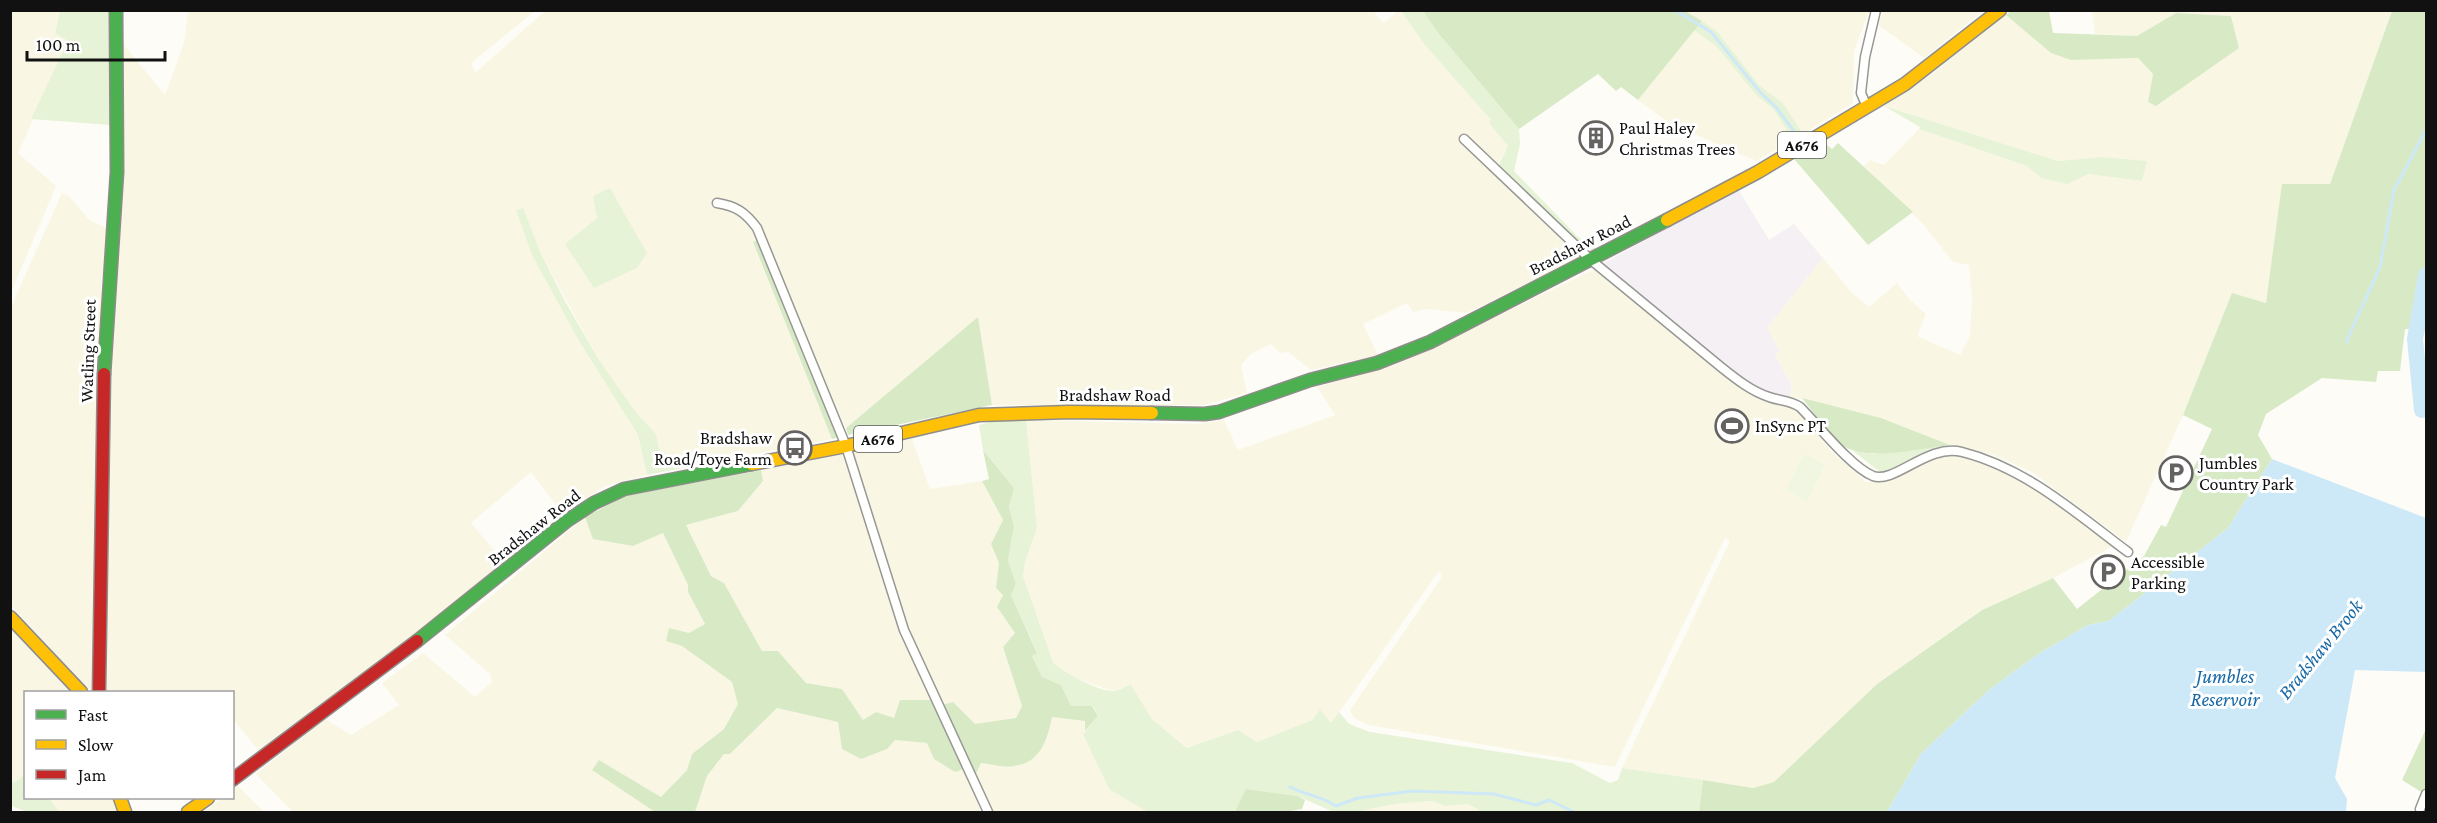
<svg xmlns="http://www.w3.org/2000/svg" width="2437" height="823" font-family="'Crimson Pro',serif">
<rect width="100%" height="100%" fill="#fdfcf7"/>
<path fill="#f5f0f3" d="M1738 189 1769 240 1794 224 1823 258 1767 328 1780 351 1775 355 1792 385 1790 396 1771 393 1740 378 1602 264Z"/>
<path fill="#f9f7e4" d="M1376 10 1375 14 1384 23 1398 11H1401L1424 44 1491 120 1489 123 1508 146 1493 172 1581 257 1467 313 1426 309 1413 312 1407 303 1363 324 1378 355 1311 370 1288 352 1280 353 1271 344 1251 354 1241 365 1247 393 1204 405H992L977 318 846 428 819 374 763 237 753 243 832 439 729 459 722 455 687 461 675 459 659 449 599 360 541 254 522 208 516 210 579 341 638 435 647 475 605 486 563 514 531 472 471 523 504 562 429 624 258 750 233 719 232 692H104L108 366 122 175 119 39 165 95 184 43 188 11H535L471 63 475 73 545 11Z
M1883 10H1983V11L1924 58 1878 25Z
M11 11H60L55 33 69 41 18 153 56 186 11 293Z
M1685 11H1869L1854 51 1853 103 1803 134 1783 103 1759 85 1717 31Z
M2092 11H2392L2330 184 2266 303 2232 294 2183 415 2126 542 2032 472 1991 454 1950 445 1881 418 1790 396 1792 385 1775 354 1780 351 1767 328 1823 258 1851 292 1869 307 1897 283 1911 301 1926 314 1917 336 1960 355 1970 335 1972 297 1969 265 1953 262 1923 224 1864 166 1870 160 1884 165 1919 129 2027 166 2041 178 2072 182 2089 174H2099L2142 181 2146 161 2103 157 2058 161 1884 106 1930 75 2006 15 2051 53 2071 60 2138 58 2154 75 2148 102 2239 48 2231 16 2176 13 2137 36 2095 34Z
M1694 30 1717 47 1756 95 1773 109 1793 140 1756 161 1669 123 1638 100Z
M62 193 69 196 89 220 108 229 106 265 101 279V330L97 336 100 339V500L94 586 95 684 91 690 87 689 11 605V307Z
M1595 269 1738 386 1769 402 1783 404 1797 411 1813 426 1820 438 1833 453 1866 482 1892 481 1936 457 1944 454 1961 456 2012 475 2036 488 2113 546 2053 578 1981 610 1877 684 1774 782 1753 788 1622 768 1730 541 1725 538 1615 767 1368 725 1354 718 1350 710 1442 577 1439 571 1331 724 1312 720 1257 742 1238 730 1188 748 1152 719 1131 685 1112 691 1069 676 1060 670 1053 662 1023 576 1025 562 1037 528 1026 420 1197 424 1224 420 1238 450 1335 415 1317 387 1393 366Z
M912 439 930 489 982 481 1003 520 991 544 999 563 996 588 1003 595 998 608 1015 633 1003 647 1022 706 1016 718 975 725 953 703 942 705 910 635 893 589 851 451Z
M843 454 896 623 932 700H900L895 718 863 720 842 689 806 683 778 651 762 652 724 583 711 576 686 525 738 511 763 481 761 470Z
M585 517 633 546 663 533 688 585V592L705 624 689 633 666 640 682 646 732 682 739 705 724 729 692 754 687 770 661 797 599 760 592 770 655 812H293L256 774 325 719 351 735 399 705 382 683 423 653 475 697 492 682 490 674 445 635Z
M10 628 72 692H26L25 774 17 781 11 783Z
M777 708 838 722 842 748 886 749 895 740 927 743 964 769 981 812H695L707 776 724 754H730Z
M1052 717 1085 721 1084 734 1109 789 1150 812H992L975 777 981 763 1015 766 1047 740Z
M238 786 264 812H203L223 798H232L233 790Z
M49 798H114L119 812H59Z
M1432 801 1445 806 1468 804 1482 812H1357L1394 804Z"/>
<path fill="#e7f3d7" d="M60 11 107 10 109 13 110 125 31 119 68 41 55 33Z
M1401 11H1423L1438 33 1519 129 1520 144 1514 171 1578 237 1597 248 1589 253 1498 166 1508 146 1489 123 1491 120 1424 44Z
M1702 21 1717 31 1759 85 1783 103 1803 134 1793 140 1773 109 1756 95 1717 47 1694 30Z
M1884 106 2058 161 2103 157 2147 161 2142 181 2089 174 2067 184 2041 178 2027 166 1919 129 1920 127Z
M610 188 647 253 637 268 594 288 565 244 597 218 593 196Z
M523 208 541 254 566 303 599 360 637 414 656 434 659 449C691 475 705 444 729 459L647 475 638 435 579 341 532 255 516 210Z
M998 420H1026L1037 528 1025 562 1023 576 1053 662C1061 672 1099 691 1112 691 1118 691 1126 686 1131 685L1152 719 1187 748 1238 730 1257 742 1312 720 1320 710 1331 723 1339 712 1349 724 1370 732 1572 763 1610 783 1618 780 1622 768 1703 780 1699 812H1482L1468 804 1445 806 1432 801 1394 804 1357 812H1334L1297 796 1247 789 1235 812H1148L1109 789 1083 734 1098 716 1093 706H1071L1061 685 1042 677 1032 656 1037 652 1011 595 1016 584 1008 560 1014 526 1009 507 1014 488 983 450 979 425Z
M1942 446 1927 451 1884 473 1880 472 1853 451 1874 454Z
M25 774 26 798H49L59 812H28L11 806V783L17 781Z"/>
<path fill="#d8eac5" d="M1685 11 1702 21 1638 100 1621 87 1616 91 1598 74 1519 129 1438 33 1423 11Z
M2011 11H2049L2053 33 2137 36 2176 13 2231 16 2239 48 2156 106 2148 102 2153 74 2138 58 2071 60 2051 53 2006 15Z
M2392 11H2426V340L2424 329H2405L2400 371H2378L2376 382 2322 378 2266 414 2258 435 2272 459 2228 528 2109 621 2088 625 2040 653 1990 689 1921 754 1887 812H1699L1703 780 1753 788 1774 782 1877 684 1982 610 2053 578 2077 609 2144 556 2161 525 2166 527 2212 429 2183 415 2232 293 2266 303 2282 184H2330Z
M1822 141 1832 149 1838 143 1913 212 1868 245 1794 159Z
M758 240 839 437 832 439 753 242Z
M978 317 992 405 848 435 846 428Z
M1802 398 1881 418 1950 445C1923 448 1863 463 1841 444 1827 431 1814 413 1802 398Z
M983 450 1014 488 1009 507 1014 526 1008 560 1016 584 1011 595 1037 653 1032 656 1042 677 1061 685 1071 706H1092L1098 716 1085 731V721L1052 717C1048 738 1041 763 1014 766 1004 768 991 764 981 763L975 776 942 705 953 702 975 724 1016 718 1022 706 1003 647 1015 633 997 607 1003 595 996 588 999 563 991 544 1003 520 982 481 989 479Z
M761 470 763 481 738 511 686 525 711 576 724 583 762 651H778L806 683 842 689 863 720 876 712 894 718 900 700H932L964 769 955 772 934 759 927 743 895 740 887 749 861 759 842 749 838 722 777 708 730 754H724L707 776 695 812H655L592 770 599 760 661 797 687 770 692 754 724 729 738 704 732 682 682 646 666 641 669 628 689 633 705 624 688 592V585L663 533 633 546 593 539 585 517 625 496Z
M2426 729V795L2402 780Z
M1246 789 1297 796 1305 800 1302 809 1284 812H1235Z"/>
<path fill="#f0f6e1" d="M1804 454 1825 465 1807 501 1786 490Z"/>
<path fill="#cde8f7" d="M2272 459 2426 518V672L2355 670 2335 778 2347 799 2346 812H1887L1921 754 1990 689 2040 653 2088 625 2109 621 2228 528Z"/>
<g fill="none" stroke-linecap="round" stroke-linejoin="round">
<path stroke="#cde8f7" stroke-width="3" d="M1675 10 1711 32 1760 92 1776 107 1793 130
M2346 342 2380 267 2394 190 2426 130
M1290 787C1306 795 1321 796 1336 806L1358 798 1413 791 1494 794 1536 805 1549 800 1574 812"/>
<path stroke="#cde8f7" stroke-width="16" d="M2422 410 2415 339 2426 275"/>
<defs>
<path id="street" d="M1867 107 1861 93 1865 57 1876 10
M1464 139 1591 260 1721 367C1736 379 1751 391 1769 397 1780 401 1790 400 1800 407 1818 425 1851 467 1873 476 1895 484 1928 443 1962 452 2026 468 2077 514 2128 552
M717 203C736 206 745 212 757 228L846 446 904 630 988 812
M2420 809 2426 794"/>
<path id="fast" d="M104 374 117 172 116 10
M1152 413 1205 414 1219 412 1310 380 1377 363 1430 342 1667 220
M417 641 568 520 594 503 624 489 752 464"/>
<path id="slow" d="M1667 220 1758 172 1905 84 2000 10
M752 464 846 446 979 415 1069 412 1152 413
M10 617 81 692
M120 798 125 812
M188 812 208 798"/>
<path id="jam" d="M99 692 104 374
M232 780 417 641"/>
</defs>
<use href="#street" stroke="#979795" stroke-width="11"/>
<use href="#fast" stroke="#8e8d8b" stroke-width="15"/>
<use href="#slow" stroke="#8e8d8b" stroke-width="15"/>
<use href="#jam" stroke="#8e8d8b" stroke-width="15"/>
<use href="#street" stroke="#fffffe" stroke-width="8"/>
<use href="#fast" stroke="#4caf50" stroke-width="12"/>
<use href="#slow" stroke="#ffc107" stroke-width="12"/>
<use href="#jam" stroke="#c62828" stroke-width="12"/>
</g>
<defs>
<symbol id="building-ring" viewBox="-11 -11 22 22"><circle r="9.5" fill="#fff" stroke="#646362" stroke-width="1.5"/><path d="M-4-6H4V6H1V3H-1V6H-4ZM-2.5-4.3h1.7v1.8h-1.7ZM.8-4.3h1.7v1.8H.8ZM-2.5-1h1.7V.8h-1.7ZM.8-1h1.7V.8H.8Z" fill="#646362"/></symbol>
<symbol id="stadium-ring" viewBox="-11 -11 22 22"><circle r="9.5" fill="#fff" stroke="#646362" stroke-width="1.5"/><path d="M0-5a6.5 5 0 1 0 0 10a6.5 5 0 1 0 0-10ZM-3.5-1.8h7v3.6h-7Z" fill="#646362"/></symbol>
<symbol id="bus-ring" viewBox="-11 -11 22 22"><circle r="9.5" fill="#fff" stroke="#646362" stroke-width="1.5"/><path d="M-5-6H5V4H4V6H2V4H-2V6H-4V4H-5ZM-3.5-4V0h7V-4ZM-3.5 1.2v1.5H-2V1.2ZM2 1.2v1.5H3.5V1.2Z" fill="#646362"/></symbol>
<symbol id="parking-ring" viewBox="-11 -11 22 22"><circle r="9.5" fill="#fff" stroke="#646362" stroke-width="1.5"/><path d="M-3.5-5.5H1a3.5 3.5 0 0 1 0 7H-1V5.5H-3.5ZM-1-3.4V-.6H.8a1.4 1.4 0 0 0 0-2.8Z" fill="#646362"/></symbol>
</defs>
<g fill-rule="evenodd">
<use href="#building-ring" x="1577" y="119" width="38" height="38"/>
<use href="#stadium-ring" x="1713" y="407" width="38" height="38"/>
<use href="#bus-ring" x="776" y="429" width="38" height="38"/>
<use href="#parking-ring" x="2157" y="454" width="38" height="38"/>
<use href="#parking-ring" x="2089" y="553" width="38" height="38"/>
</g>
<g text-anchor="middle" stroke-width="6" stroke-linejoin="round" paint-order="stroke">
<g fill="#fff" stroke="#585858" stroke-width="1.5">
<rect x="1778" y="132" width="48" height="26" rx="4.5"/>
<rect x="854" y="426" width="48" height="26" rx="4.5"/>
</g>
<g font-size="16" font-weight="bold" fill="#111">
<text x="1802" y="151">A676</text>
<text x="878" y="445">A676</text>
</g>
<g font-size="18" fill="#111" stroke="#fff" text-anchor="start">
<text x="1619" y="134">Paul Haley<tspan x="1619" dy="21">Christmas Trees</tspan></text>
<text x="1755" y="432">InSync PT</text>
<text x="772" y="444" text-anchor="end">Bradshaw<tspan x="772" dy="21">Road/Toye Farm</tspan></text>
<text x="2199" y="469">Jumbles<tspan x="2199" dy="21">Country Park</tspan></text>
<text x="2131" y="568">Accessible<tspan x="2131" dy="21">Parking</tspan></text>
</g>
<g font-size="18" fill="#111" stroke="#fff">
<text transform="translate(1580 245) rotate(-27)" y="6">Bradshaw Road</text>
<text transform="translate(88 351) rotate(-88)" y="6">Watling Street</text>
<text x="1115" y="401">Bradshaw Road</text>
<text transform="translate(534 527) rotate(-38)" y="6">Bradshaw Road</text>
</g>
<g font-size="20" font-style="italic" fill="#1768a6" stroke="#fff">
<text transform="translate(2320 649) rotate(-51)" y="7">Bradshaw Brook</text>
<text x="2225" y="683">Jumbles<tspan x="2225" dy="23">Reservoir</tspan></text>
</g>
</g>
<rect width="2437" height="823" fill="none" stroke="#111111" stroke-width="24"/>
<rect x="24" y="691" width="210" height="108" fill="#ffffff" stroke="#a0a0a0" stroke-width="1.5"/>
<rect x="36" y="710" width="30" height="9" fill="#4caf50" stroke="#a0a0a0" stroke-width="1.5"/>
<text x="78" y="721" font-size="18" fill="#111111">Fast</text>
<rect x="36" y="740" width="30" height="9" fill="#ffc107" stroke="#a0a0a0" stroke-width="1.5"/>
<text x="78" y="751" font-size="18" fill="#111111">Slow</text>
<rect x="36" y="770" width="30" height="9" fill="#c62828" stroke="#a0a0a0" stroke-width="1.5"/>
<text x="78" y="781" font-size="18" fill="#111111">Jam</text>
<path d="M27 51v9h138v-9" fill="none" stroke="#111111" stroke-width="3"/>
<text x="36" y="51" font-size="18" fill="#111111" stroke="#ffffff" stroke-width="4.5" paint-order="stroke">100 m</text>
</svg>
